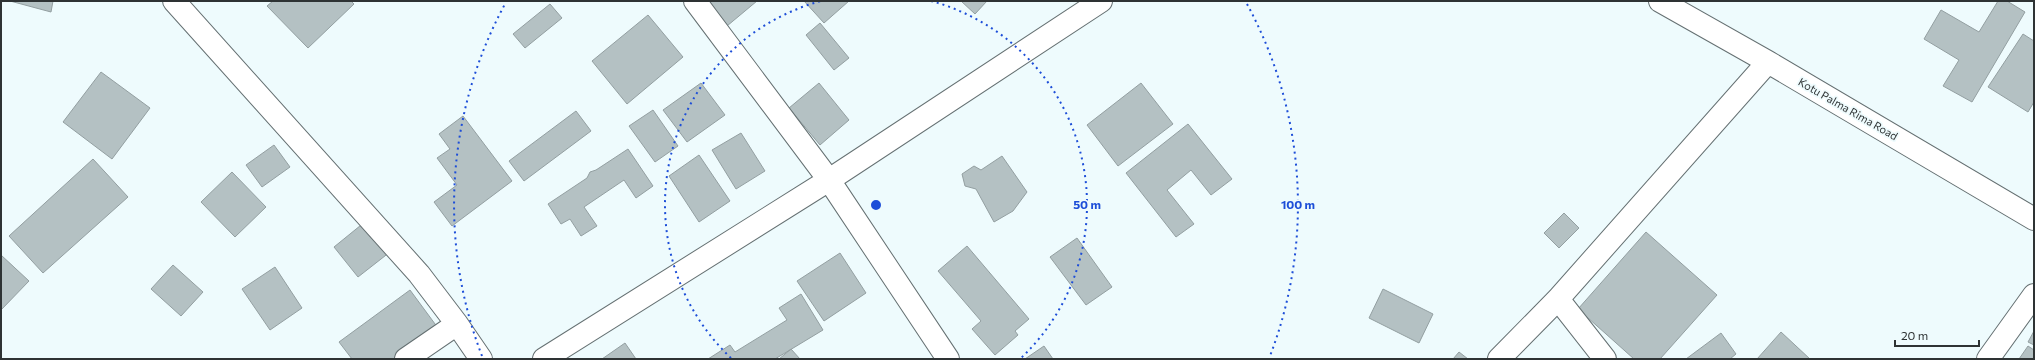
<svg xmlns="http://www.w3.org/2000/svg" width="2035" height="360" font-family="Commissioner,sans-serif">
<rect width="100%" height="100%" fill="#eefbfd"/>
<path fill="#b4c1c3" stroke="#939fa1" d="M10 1H53L51 12Z
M273 1H351L354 4 308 48 267 6Z
M707 1H757L727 26Z
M804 1H849L824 23Z
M961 1H987L975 14Z
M1998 1H2007L2025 12 1972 102 1943 86 1959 60 1924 39 1941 10 1979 32Z
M550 4 562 18 525 48 513 34Z
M648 15 683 57 627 104 592 61Z
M820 23 849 58 834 70 806 35Z
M2023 34 2034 41V102L2028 112 1988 87Z
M101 72 150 108 112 159 63 122Z
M701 83 725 115 687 142 663 110Z
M819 83 849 120 820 145 789 108Z
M1141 83 1173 124 1118 166 1087 125Z
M653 110 678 146 655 162 629 126Z
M576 111 591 131 524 181 509 161Z
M463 116 512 181 452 226 434 202 457 185 437 158 450 149 439 134Z
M1188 124 1232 179 1211 195 1191 170 1167 190 1194 224 1176 237 1126 173Z
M741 133 765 171 736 189 712 150Z
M274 145 290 167 262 187 246 165Z
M628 149 653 186 636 198 624 180 584 207 597 226 581 236 570 219 561 224 548 204 587 178 590 172 596 170Z
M699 155 730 201 699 222 669 176Z
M1002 156 1027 192 1013 211 994 222 976 189 965 186 962 174 974 166 981 170Z
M93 159 128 197 43 273 9 236Z
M232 172 266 207 235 237 201 202Z
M1564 213 1579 228 1559 248 1544 233Z
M366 221 390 252 358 277 334 247Z
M1646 232 1717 295 1660 359H1634L1578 309Z
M1077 238 1112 287 1086 305 1050 257Z
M967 246 1029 319 1015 331 1018 335 995 355 972 329 981 321 938 271Z
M840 253 866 293 824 321 797 281Z
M1 255 29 281 1 310Z
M173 265 203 292 181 316 151 289Z
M275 267 302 308 270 330 242 289Z
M1383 289 1433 314 1419 343 1369 318Z
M410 290 438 328 396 359H352L339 342Z
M801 294 823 330 775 359H708L730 345 735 352 787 320 779 308Z
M2034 331V345L2028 342Z
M1781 332 1810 359H1757Z
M1721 333 1736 354 1730 359H1686Z
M625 343 636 359H602Z
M1044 346 1053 359H1025Z
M2028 346 2034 350V359H2019Z
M791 349 800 359H779Z
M1459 352 1468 359H1453Z"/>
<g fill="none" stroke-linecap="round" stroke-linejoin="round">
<defs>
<path id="minor" d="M174 1 419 274 457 324 481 359
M695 1 829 180 948 359
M1660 1 1768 62 2034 219
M1558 299 1605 359
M406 359 457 324
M544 359 829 180 1101 1
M1499 359 1558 299 1768 62
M1988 359 2034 295"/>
</defs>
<use href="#minor" stroke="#657072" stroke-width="24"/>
<use href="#minor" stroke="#fff" stroke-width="22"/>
</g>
<g fill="none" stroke="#1d4ed8" stroke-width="2" stroke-dasharray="2 4">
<path d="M731 358A211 211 0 0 1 821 1M931 1A211 211 0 0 1 1021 358"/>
<path d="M482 356A422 422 0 0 1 505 4M1247 4A422 422 0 0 1 1270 356"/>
</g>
<g text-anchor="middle" stroke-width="3.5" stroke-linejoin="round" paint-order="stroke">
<g font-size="11" fill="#2e3334" stroke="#eefbfd">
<text transform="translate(1848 109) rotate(30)" y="4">Kotu Palma Rima Road</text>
</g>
</g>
<circle cx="876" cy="205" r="6" fill="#1d4ed8" stroke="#eefbfd" stroke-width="2"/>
<g font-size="12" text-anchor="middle" font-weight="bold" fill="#1d4ed8" stroke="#eefbfd" stroke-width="3.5" stroke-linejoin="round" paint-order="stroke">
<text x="1087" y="209">50 m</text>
<text x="1298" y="209">100 m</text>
</g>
<rect width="2035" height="360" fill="none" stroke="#2e3334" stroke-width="4"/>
<path d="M1895 340v6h84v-6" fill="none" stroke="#2e3334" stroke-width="2"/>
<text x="1901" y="340" font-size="12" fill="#2e3334" stroke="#eefbfd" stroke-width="3" paint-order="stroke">20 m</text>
</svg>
